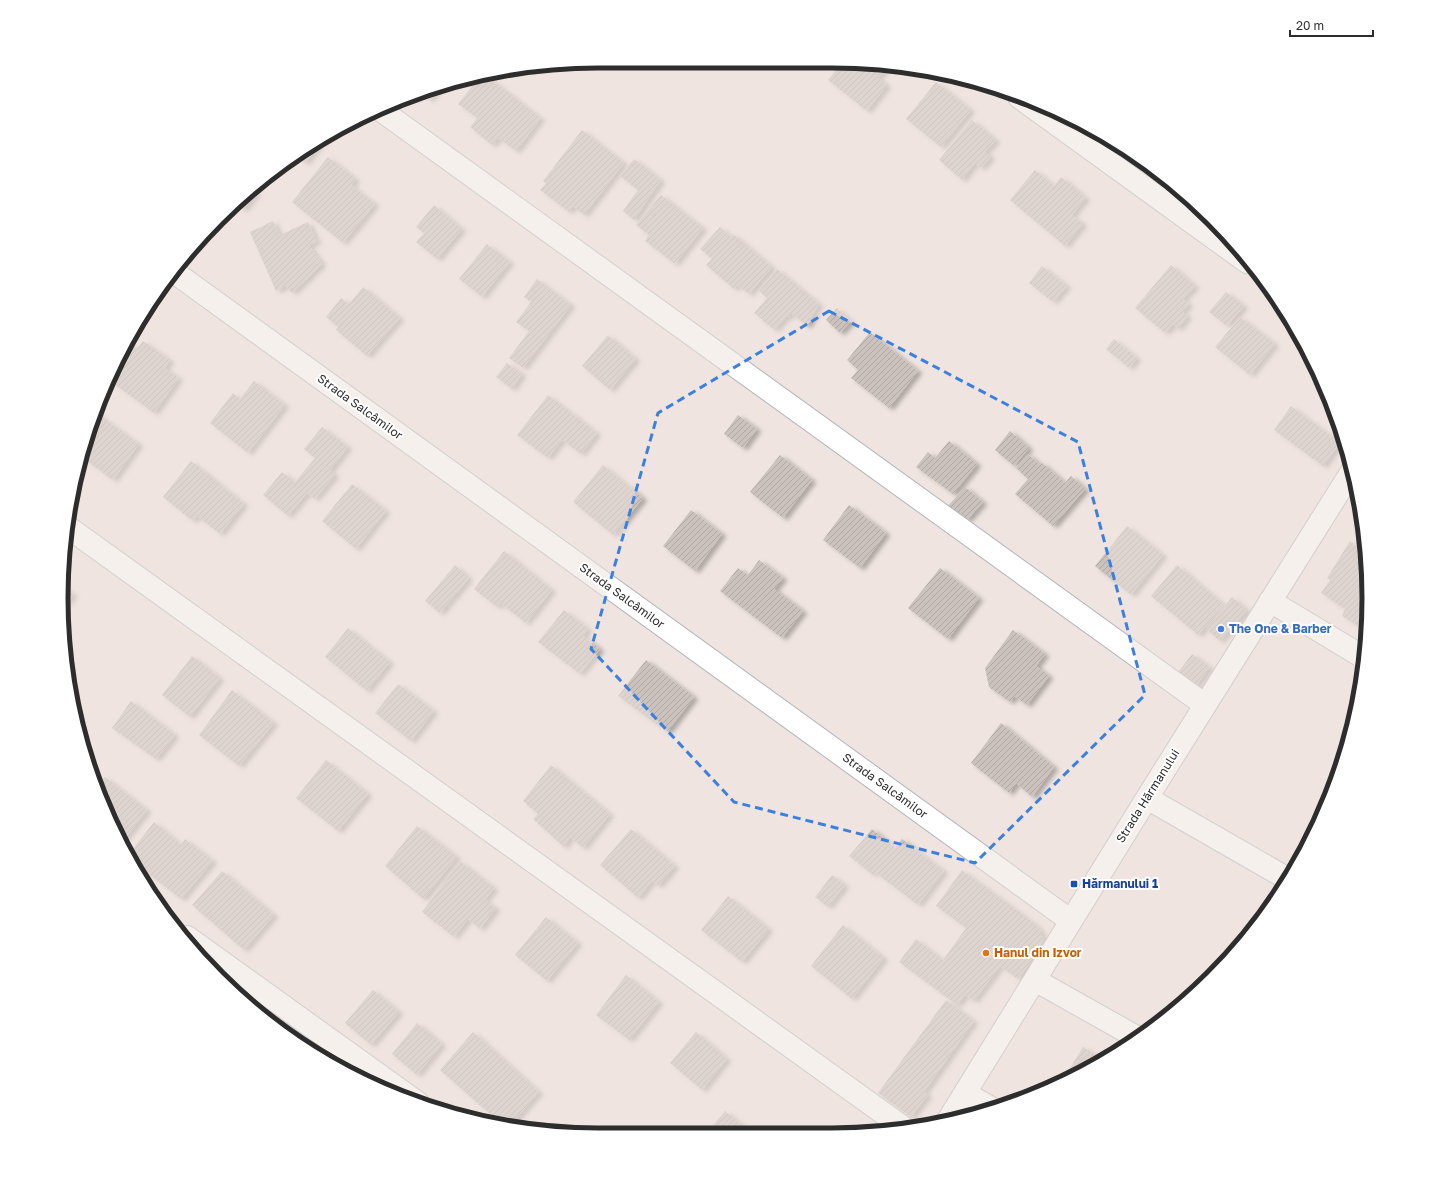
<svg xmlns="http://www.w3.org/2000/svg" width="1430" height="1196" font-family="'Golos Text',sans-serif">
<defs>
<pattern id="building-hatch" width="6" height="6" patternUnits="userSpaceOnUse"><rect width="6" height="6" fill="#cbc2bd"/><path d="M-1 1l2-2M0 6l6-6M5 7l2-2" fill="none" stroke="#afa7a3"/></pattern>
<filter id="shadow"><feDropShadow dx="4.5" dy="2.5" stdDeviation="2" flood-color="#0004"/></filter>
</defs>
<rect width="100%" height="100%" fill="#efe4df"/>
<path fill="url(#building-hatch)" filter="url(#shadow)" d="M840 65H888L878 78 887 85 867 111 828 80Z
M486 76 541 118 516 151 498 138 492 145 470 127 477 118 458 104 479 77Z
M936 82 971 110 941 147 906 119Z
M439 88 429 100 423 94 432 91Z
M972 120 996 140 985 152 991 157 981 168 975 163 962 180 939 160Z
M582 130 624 163 584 215 573 206 569 212 540 190 546 183 543 181Z
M326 136 305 163 298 157Z
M328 157 356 179 351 185 375 204 343 243 292 202Z
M634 159 661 180 634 220 623 211 638 190 620 176Z
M1035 170 1054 186 1061 177 1086 198 1072 215 1083 224 1065 246 1010 200Z
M255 190 257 192 243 210 236 204Z
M661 195 703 228 675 264 645 241 649 235 636 225Z
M434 205 462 229 437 259 416 242 424 233 416 227Z
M273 221 280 235 308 222 317 242 309 245 322 264 292 293 286 286 276 291 250 232Z
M720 227 731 237 733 234 772 267 749 294 737 285 734 289 706 265 712 259 700 249Z
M487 244 510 262 482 297 459 279Z
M1171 265 1195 286 1183 299 1189 304 1182 312 1188 316 1178 329 1173 324 1165 333 1135 308Z
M1042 266 1067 286 1053 302 1029 283Z
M777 269 819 304 807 326 791 313 789 317 787 316 774 330 754 313 767 298 759 291Z
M537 279 571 305 523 368 509 358 529 331 516 322 531 302 524 297Z
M363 287 400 318 367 356 336 330 338 327 326 317 341 298 349 304Z
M1226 292 1244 306 1227 326 1209 312Z
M837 308 851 321 840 333 826 320Z
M1240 317 1275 344 1250 375 1215 347Z
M870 332 918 371 889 408 851 378 858 370 847 360Z
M608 335 636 359 610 390 582 366Z
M1114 339 1137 358 1129 368 1106 349Z
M143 341 170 360 165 368 179 378 154 413 113 383 117 377 114 375 130 344 137 349Z
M507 363 522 374 512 389 496 377Z
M254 381 285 405 248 453 210 423 233 393 240 399Z
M548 395 597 433 581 454 562 440 548 458 517 435Z
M1291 406 1340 443 1323 466 1274 430Z
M96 413 139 444 113 480 83 458 90 425Z
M738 415 757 429 743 448 724 434Z
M322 427 348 447 330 470 322 464 335 475 315 499 307 493 288 516 263 495 282 472 295 482 315 458 304 449Z
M1010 431 1029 448 1014 466 995 450Z
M949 441 977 464 953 494 916 467 928 452 935 458Z
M1028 454 1040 465 1042 463 1065 483 1071 476 1085 489 1053 526 1015 494 1028 479 1016 468Z
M780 455 812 480 783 518 750 492Z
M191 461 244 504 220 534 197 516 193 521 163 497Z
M603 465 643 498 613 535 573 502Z
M352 484 386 511 356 549 322 521Z
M965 487 983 502 967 520 948 506Z
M849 505 886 533 860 568 823 540Z
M691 510 722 534 695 571 663 546Z
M1127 526 1163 555 1131 595 1095 566Z
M1350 541 1365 553 1369 598 1366 631 1342 616 1345 609 1321 593 1330 580 1327 578Z
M504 551 552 590 526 623 500 603 497 607 474 589Z
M759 560 783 578 774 589 803 611 782 638 720 591 738 568 748 575Z
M455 565 469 578 440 613 425 601Z
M1177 565 1224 605 1198 635 1151 596Z
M940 568 979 598 948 639 908 608Z
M64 587 73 594 65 605 64 595Z
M1232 597 1247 610 1220 641 1206 629Z
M564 610 588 629 583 636 600 649 580 674 538 642Z
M348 628 390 662 367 691 325 657Z
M1013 630 1045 654 1036 666 1049 676 1027 705 1014 696 1010 702 989 687 985 668Z
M1192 654 1210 667 1196 686 1178 672Z
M192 656 220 678 190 717 162 695Z
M646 660 694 697 667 732 618 696Z
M398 684 434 711 411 741 375 713Z
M232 690 274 723 239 766 199 735Z
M131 701 175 735 156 759 112 728Z
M1001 723 1054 767 1032 797 1016 783 1009 793 971 763Z
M326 760 368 794 338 831 296 798Z
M551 765 610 814 583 848 570 837 564 847 533 819 538 814 523 801Z
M105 777 147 810 122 842 102 804 97 787Z
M154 822 181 845 185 839 213 861 181 899 132 861 129 854Z
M417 826 457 857 423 899 385 866Z
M631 829 675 866 658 886 652 881 638 898 600 865Z
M872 829 895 848 902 839 944 871 918 905 876 873 878 869 873 875 849 856Z
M460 861 494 888 485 900 496 908 480 929 468 919 454 937 422 912Z
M962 870 1035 924 1040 930 1044 942 1043 946 1018 979 1000 966 974 1001 965 995 957 1005 899 962 916 939 943 960 966 928 936 906Z
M222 871 274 915 244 950 192 905Z
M832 875 845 885 828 907 815 897Z
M728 896 769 929 742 962 701 930Z
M546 917 578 943 547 981 515 955Z
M843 925 884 958 852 999 811 966Z
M626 975 659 1002 629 1040 596 1015Z
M373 990 399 1012 371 1045 345 1023Z
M946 1000 974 1021 924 1092 928 1095 911 1117 878 1093Z
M417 1023 442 1044 417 1075 392 1054Z
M473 1032 539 1092 511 1124 498 1121 440 1070Z
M696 1032 727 1059 702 1090 670 1063Z
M1083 1047 1103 1059 1062 1081Z
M725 1111 754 1135 706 1134Z
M574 1127 581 1134H569Z"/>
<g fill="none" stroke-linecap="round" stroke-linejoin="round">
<defs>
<path id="minor" d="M1019 97 1247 262
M382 111 1205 705
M174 272 1071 921
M69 528 904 1128
M1270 601 1363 657
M1147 798 1288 879
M187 937 418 1103
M1035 980 1138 1038
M965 1093 991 1108
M947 1122 1147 798 1352 471"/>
</defs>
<use href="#minor" stroke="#afb6bd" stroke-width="24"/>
<use href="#minor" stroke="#fff" stroke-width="22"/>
</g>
<path d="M0 0H1430V1196H0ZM829 311 1078 442 1145 695 975 863 734 802 591 649 658 413Z" fill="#efe4df" fill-opacity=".55" fill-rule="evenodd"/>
<path fill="none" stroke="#3a80e0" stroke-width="3" stroke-dasharray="8 5" stroke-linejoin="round" d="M829 311 1078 442 1145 695 975 863 734 802 591 649 658 413Z"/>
<circle fill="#3f7fe0" stroke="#fff" stroke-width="1.5" cx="1221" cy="629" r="4"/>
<rect fill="#1a4fb4" stroke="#fff" stroke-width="1.5" x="1070" y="880" width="8" height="8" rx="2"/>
<circle fill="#e8710a" stroke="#fff" stroke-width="1.5" cx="986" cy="953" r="4"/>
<g text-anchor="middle" stroke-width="4" stroke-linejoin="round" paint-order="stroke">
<g font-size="12" fill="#2d2d2d" stroke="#fff">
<text transform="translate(360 407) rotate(36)" y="4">Strada Salcâmilor</text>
<text transform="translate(622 596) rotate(36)" y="4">Strada Salcâmilor</text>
<text transform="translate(885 786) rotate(36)" y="4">Strada Salcâmilor</text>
<text transform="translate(1148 796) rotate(-58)" y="4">Strada Hărmanului</text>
</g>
<g font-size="12" font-weight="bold" fill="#366cbe" stroke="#fff" text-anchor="start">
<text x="1229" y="633">The One &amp; Barber</text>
</g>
<g font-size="12" font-weight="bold" fill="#164399" stroke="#fff" text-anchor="start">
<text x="1082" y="888">Hărmanului 1</text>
</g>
<g font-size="12" font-weight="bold" fill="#c56008" stroke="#fff" text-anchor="start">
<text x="994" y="957">Hanul din Izvor</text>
</g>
</g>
<path d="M0 0H1430V1196H0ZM598 68H832A530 530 0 0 1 1362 598V598A530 530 0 0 1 832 1128H598A530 530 0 0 1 68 598V598A530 530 0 0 1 598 68Z" fill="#fff" fill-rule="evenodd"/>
<path fill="none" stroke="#2d2d2d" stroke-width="5" d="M598 68H832A530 530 0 0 1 1362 598V598A530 530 0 0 1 832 1128H598A530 530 0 0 1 68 598V598A530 530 0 0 1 598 68Z"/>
<path d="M1290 30v6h83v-6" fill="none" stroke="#2d2d2d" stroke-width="2"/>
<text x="1296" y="30" font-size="12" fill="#2d2d2d" stroke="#ffffff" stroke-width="3" paint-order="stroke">20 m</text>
</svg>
